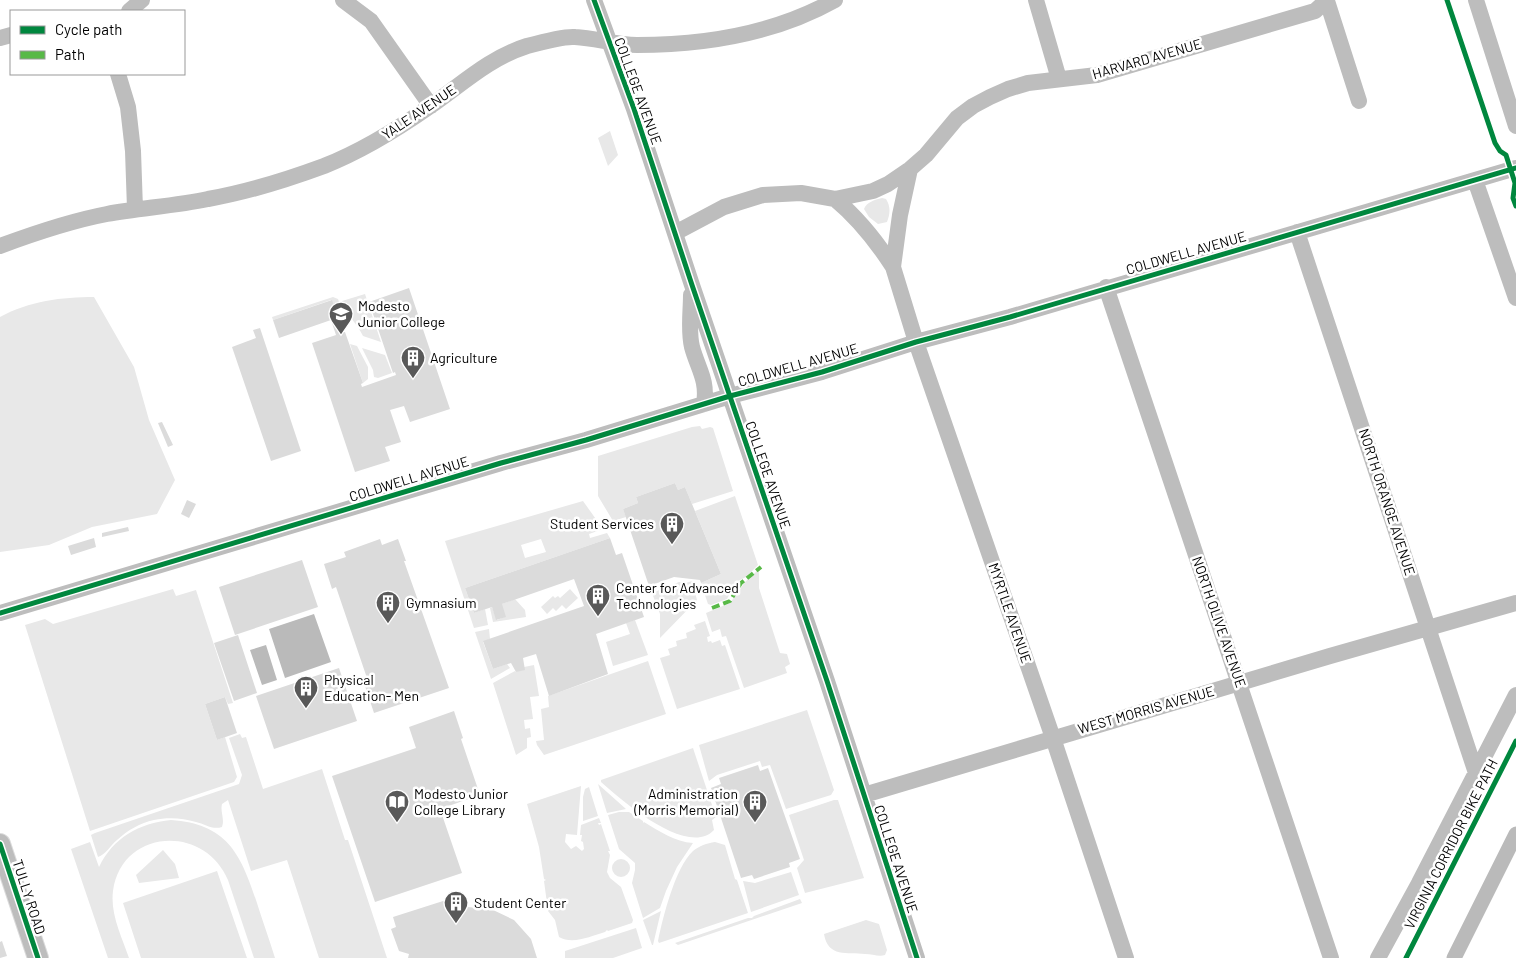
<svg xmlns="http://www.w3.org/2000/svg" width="1516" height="958" font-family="Barlow,sans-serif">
<rect width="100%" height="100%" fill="#fff"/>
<path fill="#e8e8e8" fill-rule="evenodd" d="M610 131 618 155 608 166 598 138Z
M882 198 886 199C891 207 890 214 887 222L878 224 869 217 864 209C867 202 874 200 882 198Z
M365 294 381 342 363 336C357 323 347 316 342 301Z
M94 297 134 367 149 420 175 480 157 514 92 527 49 545 0 552V317C29 301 62 297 94 297Z
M333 297 338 299 346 322V326L341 328 331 300 273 320 272 317Z
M350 344 357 346 368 367V379L363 383Z
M362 348 385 355 392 373 378 378 374 377 373 370Z
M700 426 702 429 710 427 713 428 733 491 692 504 685 487 678 490 675 483 636 497 638 503 623 509 626 517 613 521 598 496V456L692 427Z
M735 496 758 565 746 577 736 582 727 599 711 605 708 604 701 583 721 574 695 511Z
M583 501 603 529 589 534 590 538 607 533 610 538 465 588 474 613 485 609 488 625 474 628 445 541ZM541 539 546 552 525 558 521 545Z
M759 569V588L780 653 787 654 790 664 785 667 787 673 744 688 726 636 722 637 720 629 712 632 706 613 730 603 745 582Z
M692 581 697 600 660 638V614L652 593 679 582 686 583Z
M173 589 176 596 196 590 233 703 228 704 225 697 205 704 217 740 225 737 237 777 234 782 90 831 25 625 45 619 53 624Z
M570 589 578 598 566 609 562 605 556 611 553 608 547 614 541 607 553 596 555 598 558 596 560 598Z
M515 599 525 610 526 617 493 622 490 608 492 607 497 620 502 618V604Z
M635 620 648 655 613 666 606 642 630 634 626 623Z
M705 621 710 636 707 637 708 642 711 641 712 643 720 640 722 646 725 645 740 689 677 709 660 658 670 655 668 649 677 646 676 641 687 638 686 633 696 629 694 625Z
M489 629 490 639 483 642 493 669 507 664 510 668 491 679 475 632Z
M648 661 666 714 544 755 537 745 536 741 544 740 541 709 549 707 548 696Z
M534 665 539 696 530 697 533 719 524 720 525 729 530 728 531 737 527 738V748L516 755 493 683 515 671 516 672 524 667Z
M807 710 834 790 831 795 786 809 770 765 762 767 760 761 717 775 709 781 699 745Z
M240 734 242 738 246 737 263 789 322 769 345 840H348L387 958H319L287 860 251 871 228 800 222 804C220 812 225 819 222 827 212 830 205 824 196 822 183 818 168 817 154 820 140 823 128 830 117 840 110 846 106 854 98 857L91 835 95 833 239 784 242 775 229 738Z
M693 748 716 817 712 820 714 830C688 858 621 800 601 782V780Z
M598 784 626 809 607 813Z
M581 786 577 835 566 834 565 842 571 849 576 846 582 851 584 849 583 842 581 841 582 835H580L581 825 599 818 601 823H598L599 825 601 824 610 851H608L610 855 607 872 610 878 621 887 633 920 632 923 608 931 607 930 605 932C591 936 573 945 559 937L555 920 548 911 544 881 546 880 544 879 539 847 527 804Z
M589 787 598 816 583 821V797L585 789Z
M834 800H838L864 878 805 893 797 868 804 860 789 815Z
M619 812H629L643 821V823L644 822C659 831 675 842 693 843L677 867 666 891 660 908 643 918 632 883 635 870V863L619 849 608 815Z
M171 820C226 824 240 852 256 900 262 919 269 939 275 958H254L228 880C204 823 121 829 113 891 110 914 122 937 129 958H108L71 849 90 842 99 867C113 838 139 823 171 820Z
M715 842 725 845 735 879 737 880 748 913 659 943 658 941C663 917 675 868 693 851 699 846 707 843 715 842Z
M163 850 175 864 179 878 139 883 136 875Z
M612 868a9 9 0 1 1 18 0a9 9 0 1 1-18 0Z
M217 871 247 958H141L123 903Z
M791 872 799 895 751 912 743 881 755 883Z
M800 899 802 903 678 945 675 943 748 918H752L754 916Z
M661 911 653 945H652L643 920Z
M866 920 879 924 887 950 885 955C879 957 872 954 865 954 847 952 828 958 824 934Z
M636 928 642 948 613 958H565V951Z"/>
<path fill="#bababa" d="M314 614 331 662 285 678 269 629Z
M266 645 277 680 262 685 250 650Z"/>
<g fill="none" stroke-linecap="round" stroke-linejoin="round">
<path stroke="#bababa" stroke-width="15" d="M1454 958 1516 834"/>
</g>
<path fill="#dbdbdb" d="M409 288 450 409 410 422 404 406 390 410 401 442 385 447 390 461 355 472 312 343 336 335 331 320 279 338 273 320 332 300 343 332H345L363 383 361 384 362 387 396 375 395 372 393 373 369 302Z
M260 328 301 451 271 461 232 347 256 338 253 330Z
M162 422 173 445 168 447 158 423Z
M675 483 678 490 685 487 721 574 701 583 700 580 674 577 649 586 623 509 638 503 636 497Z
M187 500 196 504 189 518 181 514Z
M128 527 129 531 102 537V533Z
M94 538 96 547 71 555 68 546Z
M610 538 616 555 622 553 644 617 596 634 608 674 549 696 536 654 523 658 525 670 516 672 511 663 493 669 483 641 584 606 574 579 502 604 506 617 496 620 492 607 474 613 465 588Z
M380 539 382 545 398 539 406 561H404L449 688 374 713 364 683 368 681 336 587 332 589 324 564 346 557 344 552Z
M302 560 318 607 235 635 219 587Z
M238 635 257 693 234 701 214 643Z
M339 668 357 721 274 749 256 696Z
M225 697 237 733 217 740 205 704Z
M454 711 463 738 461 739 480 795 440 809 462 873 375 902 332 776 416 748 409 727Z
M758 765 760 771 768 768 800 859 789 863 790 867 754 879 752 875 741 878 711 788 721 784 719 778Z
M465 894 467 907 491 909 514 920 531 939 537 958H408L409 954 399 951 391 929 396 927 393 917Z
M2 941 7 956 0 958V942Z"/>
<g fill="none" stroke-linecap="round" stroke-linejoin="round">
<defs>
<path id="major" d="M0 844 38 958"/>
</defs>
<use href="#major" stroke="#dbdbdb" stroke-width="22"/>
<path stroke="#bdbdbd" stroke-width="16" d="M343 0 371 21 431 106
M594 0 634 109 692 285 827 681 917 958
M1036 0 1059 79
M1476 0 1516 126
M1327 1 1359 101
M129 11 142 0
M0 38 11 35
M118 74 128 107 133 151 135 209
M910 169 900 215 893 267 916 342 1053 738 1126 958
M1475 180 1516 298
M835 199C859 219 877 242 893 267
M1297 232 1476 773
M675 233 724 207 763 195 801 193 835 199 873 191 888 184 910 169 926 155 957 118 973 106 990 97 1008 89 1028 83 1097 75 1315 11 1327 0
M0 246C35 233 70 221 107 214 140 208 175 206 208 199 248 192 286 180 324 166 362 151 396 130 429 107 461 85 489 58 527 46 538 43 565 36 575 37 596 38 616 45 637 45 705 45 776 33 835 0
M1106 287 1331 958
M691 295C691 311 688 331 692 347 698 369 708 380 704 404
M0 613 501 463 586 440 730 396 822 372 916 342 1010 317 1516 168
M864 795 1330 656 1516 603
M1378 958 1419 883 1516 695"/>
<use href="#major" stroke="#bdbdbd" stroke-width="20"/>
<path stroke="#58b947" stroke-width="4" stroke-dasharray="8 4" stroke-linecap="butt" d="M712 608 730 601 741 583 761 567"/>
<defs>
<path id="cycleway" d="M594 0 634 109 692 285 827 681 917 958
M1447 0 1495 143 1500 151 1506 155 1515 183 1513 198 1516 206
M0 613 501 463 586 440 730 396 822 372 916 342 1010 317 1516 168
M0 844 38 958
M1406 958 1516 741"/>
</defs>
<use href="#cycleway" stroke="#fff" stroke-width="8"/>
<use href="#cycleway" stroke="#00873e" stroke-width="5"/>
</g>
<defs>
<symbol id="university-pin" viewBox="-11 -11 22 30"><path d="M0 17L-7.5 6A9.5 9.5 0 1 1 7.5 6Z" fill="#595959" stroke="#fff"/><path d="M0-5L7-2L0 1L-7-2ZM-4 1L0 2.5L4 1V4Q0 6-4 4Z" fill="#fff"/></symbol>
<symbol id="building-pin" viewBox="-11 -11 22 30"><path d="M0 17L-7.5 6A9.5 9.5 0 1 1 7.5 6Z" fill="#595959" stroke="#fff"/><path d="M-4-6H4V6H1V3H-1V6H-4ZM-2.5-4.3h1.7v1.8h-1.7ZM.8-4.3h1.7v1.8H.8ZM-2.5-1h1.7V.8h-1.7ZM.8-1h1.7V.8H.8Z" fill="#fff"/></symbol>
<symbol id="library-pin" viewBox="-11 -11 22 30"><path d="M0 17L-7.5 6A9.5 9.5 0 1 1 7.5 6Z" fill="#595959" stroke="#fff"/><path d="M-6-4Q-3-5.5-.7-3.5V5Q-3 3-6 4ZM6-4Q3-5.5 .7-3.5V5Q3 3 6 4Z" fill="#fff"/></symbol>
</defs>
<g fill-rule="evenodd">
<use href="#university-pin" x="327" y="300" width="28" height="38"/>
<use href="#building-pin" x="399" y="344" width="28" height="38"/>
<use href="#building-pin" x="658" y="510" width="28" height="38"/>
<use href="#building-pin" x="584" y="582" width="28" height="38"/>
<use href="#building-pin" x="374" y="589" width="28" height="38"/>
<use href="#building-pin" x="292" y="674" width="28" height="38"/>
<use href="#library-pin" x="383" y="788" width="28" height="38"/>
<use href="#building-pin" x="741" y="788" width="28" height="38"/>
<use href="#building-pin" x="442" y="889" width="28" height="38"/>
</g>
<g text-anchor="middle" stroke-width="5" stroke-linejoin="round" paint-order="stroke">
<g font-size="14" fill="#000" stroke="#fff">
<text transform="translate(1147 59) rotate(-16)" y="5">HARVARD AVENUE</text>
<text transform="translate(638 91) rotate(70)" y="5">COLLEGE AVENUE</text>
<text transform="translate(419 112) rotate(-34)" y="5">YALE AVENUE</text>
<text transform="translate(1186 253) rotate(-16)" y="5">COLDWELL AVENUE</text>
<text transform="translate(798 365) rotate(-16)" y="5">COLDWELL AVENUE</text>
<text transform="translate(768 475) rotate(71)" y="5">COLLEGE AVENUE</text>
<text transform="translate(409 479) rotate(-17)" y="5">COLDWELL AVENUE</text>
<text transform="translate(1387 502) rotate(72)" y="5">NORTH ORANGE AVENUE</text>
<text transform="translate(1010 613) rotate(71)" y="5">MYRTLE AVENUE</text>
<text transform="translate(1219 622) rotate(71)" y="5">NORTH OLIVE AVENUE</text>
<text transform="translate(1146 710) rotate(-16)" y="5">WEST MORRIS AVENUE</text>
<text transform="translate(1451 844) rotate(-63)" y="5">VIRGINIA CORRIDOR BIKE PATH</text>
<text transform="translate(896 859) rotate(72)" y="5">COLLEGE AVENUE</text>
<text transform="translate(29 897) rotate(72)" y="5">TULLY ROAD</text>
</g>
<g font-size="14" fill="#000" stroke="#fff" text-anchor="start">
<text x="358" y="311">Modesto<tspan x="358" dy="16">Junior College</tspan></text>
<text x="430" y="363">Agriculture</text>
<text x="654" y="529" text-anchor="end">Student Services</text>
<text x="616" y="593">Center for Advanced<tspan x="616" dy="16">Technologies</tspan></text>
<text x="406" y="608">Gymnasium</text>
<text x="324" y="685">Physical<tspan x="324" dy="16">Education- Men</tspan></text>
<text x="414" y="799">Modesto Junior<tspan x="414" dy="16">College Library</tspan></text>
<text x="738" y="799" text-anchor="end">Administration<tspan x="738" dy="16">(Morris Memorial)</tspan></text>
<text x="474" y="908">Student Center</text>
</g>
</g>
<rect x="10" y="10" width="175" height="65" fill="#ffffff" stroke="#999999"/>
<rect x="20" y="26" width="25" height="8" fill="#00873e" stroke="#999999"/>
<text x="55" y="35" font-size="15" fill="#000000">Cycle path</text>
<rect x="20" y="51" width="25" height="8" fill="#58b947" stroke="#999999"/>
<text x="55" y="60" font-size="15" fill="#000000">Path</text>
</svg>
